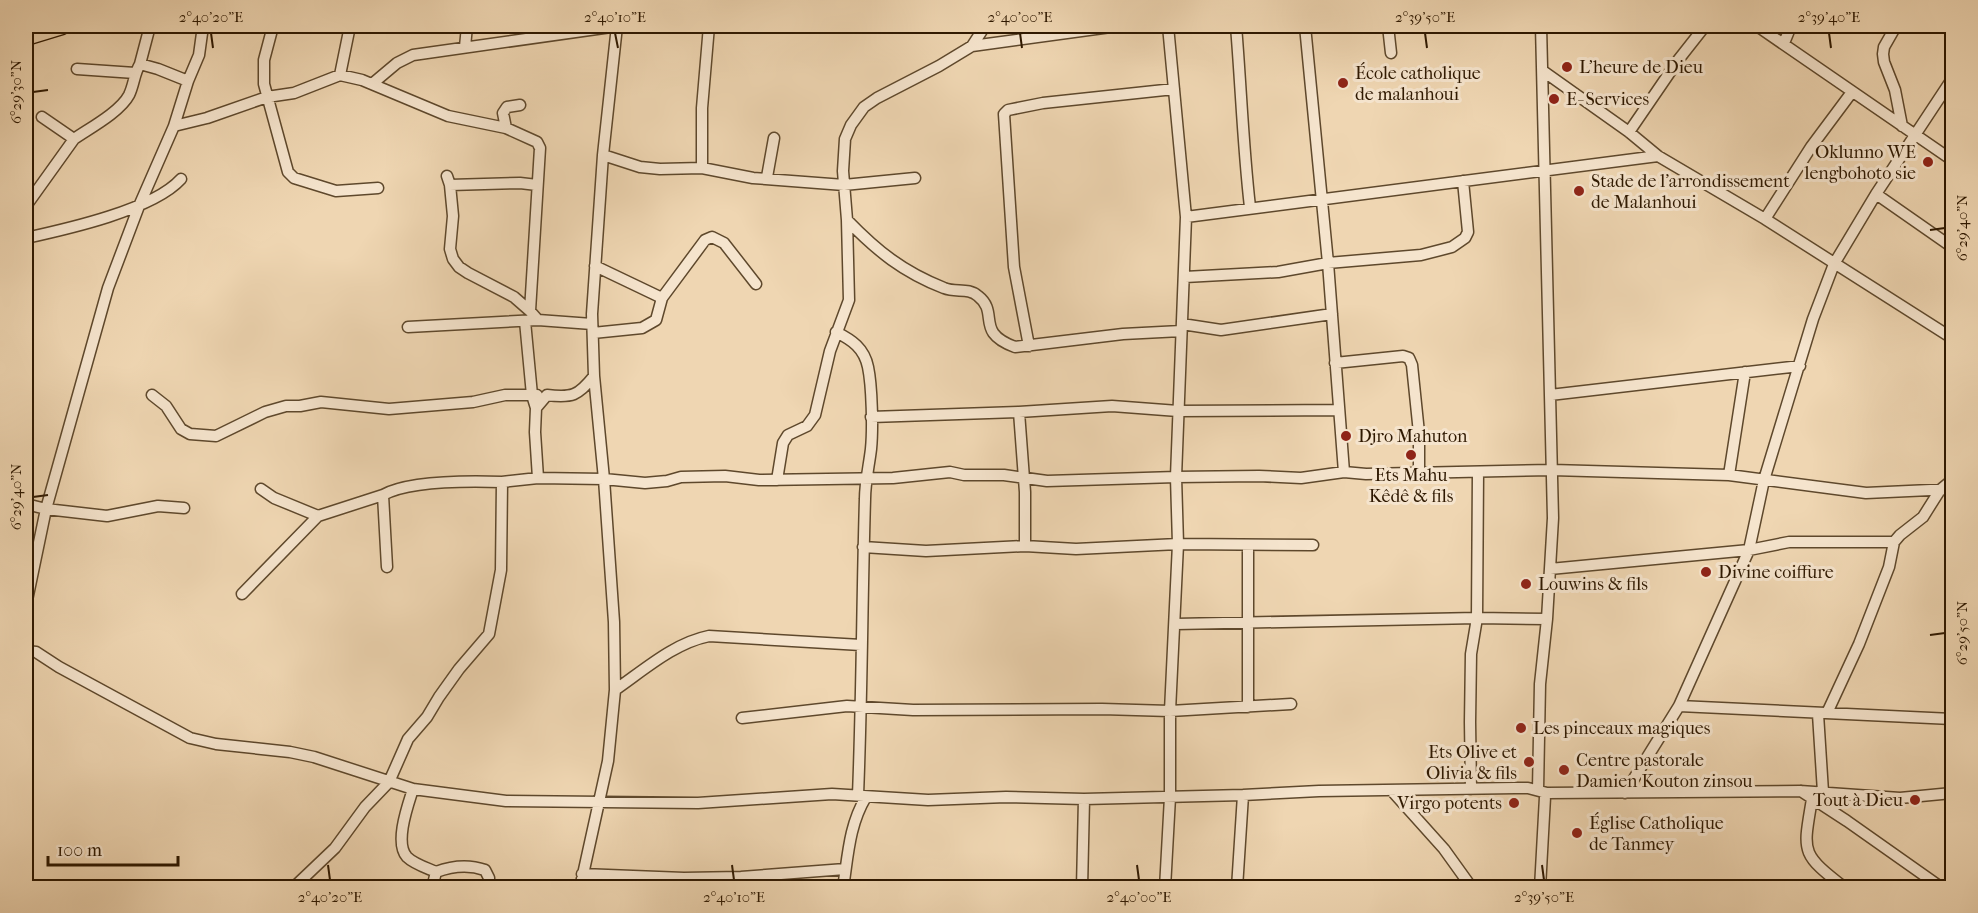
<svg xmlns="http://www.w3.org/2000/svg" width="1978" height="913" font-family="'IM FELL French Canon',serif">
<rect width="100%" height="100%" fill="#efd6b2"/>
<filter id="stains"><feTurbulence type="fractalNoise" baseFrequency=".00333" numOctaves="4"/><feColorMatrix values="0 0 0 0 .2 0 0 0 0 .09 0 0 0 0 .02 0 0 0 .5 -.17"/></filter>
<radialGradient id="worn" r=".72"><stop offset=".6" stop-color="#630" stop-opacity="0"/><stop offset="1" stop-color="#630" stop-opacity=".3"/></radialGradient>
<g fill="none" stroke-linecap="round" stroke-linejoin="round">
<defs>
<path id="minor" d="M150 26 140 64 158 69 188 81
M273 26 264 60V84L288 172 294 178 336 191 378 188
M1236 26C1241 86 1243 147 1250 207
M1305 26 1328 263 1344 472
M1388 26 1391 53
M1757 26 1952 160
M1896 26 1884 47 1883 54 1884 62 1895 90 1902 126
M1784 43 1791 26
M972 46 1118 26
M465 47 467 26
M77 69 135 73
M1543 71 1629 132 1658 156 1765 219 1952 338
M340 75 350 26
M372 84 397 63 413 55 618 26
M42 117 74 139C90 128 120 112 129 95 134 85 134 74 140 64
M174 126 207 118 267 97 294 93 340 75 362 80 448 116 506 128 503 113 507 107 520 105
M506 128 537 142 540 148 530 311 538 320
M1629 132 1679 59 1705 26
M603 155 640 167 660 169 702 168 753 178 844 185 915 178
M702 168V108L709 26
M447 176 450 185 520 183 537 185
M767 177 774 138
M450 185 453 216 450 249 453 259 459 267 468 273 514 297 530 311
M1876 194 1952 247
M26 206 74 139
M1186 217 1658 156
M1765 219 1811 147 1852 92
M847 220C877 251 903 272 944 288 956 293 968 287 978 296 1000 313 974 332 1015 347L1123 334 1181 331
M26 238C67 229 153 210 181 179
M595 266 662 298
M1185 277 1278 272 1328 263 1421 255 1452 247 1465 238 1468 232 1463 181
M525 321 532 395H537
M1182 324 1221 330 1332 314
M408 327 538 320 592 324
M836 332C852 340 864 348 868 367 872 386 873 429 871 449 869 466 865 482 865 499 862 598 862 697 858 795
M593 333 642 328 656 320 662 298 705 240 712 237 724 243 756 284
M1029 346 1014 267 1004 114 1008 110 1043 103 1174 89
M1335 363 1403 356 1409 358 1412 365 1419 433V473
M152 395 166 406 181 429 190 434 216 436 265 412 286 406H300L321 402 389 409 473 402 505 395H532L536 408
M1550 395 1800 366
M1019 412 1025 492V546
M871 417 1019 412 1112 406 1178 411 1339 410
M1729 475 1745 372
M538 478 604 479 645 483 667 481 681 477 725 476 759 480 893 478 950 472 964 475H1004L1047 481 1176 477 1259 476 1301 478 1344 472 1366 474 1552 470 1729 475 1866 493 1952 489
M777 480 783 443 788 435 807 426 815 415 830 351 849 300 847 220 843 171 845 139 851 125 864 107 877 98 939 66 972 46 985 26
M261 489 274 498 318 516
M26 504 46 509 107 516 158 506 184 508
M863 547 926 551 1025 546 1076 549 1178 544 1313 545
M387 567 383 495C410 480 471 481 502 482
M1550 569 1749 550 1789 542H1894
M242 594 318 516 383 495
M26 605 46 509 108 288 139 206 174 126 188 81 199 55 203 26
M1176 624 1477 618 1547 619
M26 651 36 652 59 667 190 738 216 744 290 752 314 757 413 789 506 801 698 803 832 794 928 800 1006 797 1084 799 1243 795 1319 791 1515 788H1528L1547 793 1800 791 1900 798 1952 793
M615 690C644 670 674 643 709 636L861 645
M1679 706 1952 719
M1248 707V545
M1827 713 1859 644 1889 567 1894 542 1900 535 1923 517 1940 490 1952 480
M1818 714 1823 792
M742 718 847 706 913 710 1102 709 1170 711 1291 704
M413 789C408 805 394 843 407 857 414 864 427 868 436 872 452 866 468 864 485 870L489 878V888
M1471 789 1470 722 1471 654 1477 618 1478 472
M1538 790 1540 684 1547 619 1553 518 1541 26
M1392 791 1444 849 1472 888
M1801 791 1847 821 1942 888
M1625 793 1679 706 1749 550 1764 480 1813 319 1834 264 1876 194 1952 79
M1812 799C1803 853 1800 853 1845 888
M582 874 684 878 741 877 845 869
M293 888 335 848 365 807 389 782 408 739 427 717 439 697 459 669 489 634 501 570 502 482 538 478 535 432 536 408 547 395C572 398 578 396 594 376
M432 888 436 872
M580 888 608 761 615 690 614 622 604 479 594 376 592 314 603 155 617 26
M843 888C848 856 849 825 866 797
M1082 888 1084 799
M1165 888 1170 797V711L1178 544 1176 477 1186 217 1168 26
M1237 888 1243 795
M1540 888 1545 797 1547 793
M1951 888 1952 854"/>
<path id="primary" d="M26 37 62 26"/>
</defs>
<use href="#minor" stroke="#5e482c" stroke-width="13"/>
<use href="#primary" stroke="#2e1800" stroke-width="19"/>
<use href="#minor" stroke="#f5e4cd" stroke-width="10"/>
<use href="#primary" stroke="#efd6b2" stroke-width="16"/>
</g>
<path fill="none" stroke="#2e1800" stroke-width="2" d="M211 33 213 48M615 33 618 48M1020 33 1022 48M1425 33 1427 48M1829 33 1831 48M33 92 48 90M1930 230 1945 228M33 497 48 495M1930 635 1945 633M328 865 330 880M732 865 734 880M1137 865 1139 880M1542 865 1544 880"/>
<g fill="#8f2418" stroke="#f5e4cd" stroke-width="2">
<circle cx="1567" cy="67" r="6"/>
<circle cx="1343" cy="83" r="6"/>
<circle cx="1554" cy="99" r="6"/>
<circle cx="1928" cy="162" r="6"/>
<circle cx="1579" cy="191" r="6"/>
<circle cx="1346" cy="436" r="6"/>
<circle cx="1411" cy="455" r="6"/>
<circle cx="1706" cy="572" r="6"/>
<circle cx="1526" cy="584" r="6"/>
<circle cx="1521" cy="728" r="6"/>
<circle cx="1529" cy="762" r="6"/>
<circle cx="1564" cy="770" r="6"/>
<circle cx="1915" cy="800" r="6"/>
<circle cx="1514" cy="803" r="6"/>
<circle cx="1577" cy="833" r="6"/>
</g>
<g text-anchor="middle" stroke-width="6" stroke-linejoin="round" paint-order="stroke">
<g font-size="18" fill="#2e1800" stroke="#f5e4cd" text-anchor="start">
<text x="1579" y="73">L'heure de Dieu</text>
<text x="1355" y="79">École catholique<tspan x="1355" dy="21">de malanhoui</tspan></text>
<text x="1566" y="105">E- Services</text>
<text x="1916" y="158" text-anchor="end">Oklunno WE<tspan x="1916" dy="21">lengbohoto sie</tspan></text>
<text x="1591" y="187">Stade de l'arrondissement<tspan x="1591" dy="21">de Malanhoui</tspan></text>
<text x="1358" y="442">Djro Mahuton</text>
<text x="1411" y="481" text-anchor="middle">Ets Mahu<tspan x="1411" dy="21">Kêdê &amp; fils</tspan></text>
<text x="1718" y="578">Divine coiffure</text>
<text x="1538" y="590">Louwins &amp; fils</text>
<text x="1533" y="734">Les pinceaux magiques</text>
<text x="1517" y="758" text-anchor="end">Ets Olive et<tspan x="1517" dy="21">Olivia &amp; fils</tspan></text>
<text x="1576" y="766">Centre pastorale<tspan x="1576" dy="21">Damien Kouton zinsou</tspan></text>
<text x="1903" y="806" text-anchor="end">Tout à Dieu</text>
<text x="1502" y="809" text-anchor="end">Virgo potents</text>
<text x="1589" y="829">Église Catholique<tspan x="1589" dy="21">de Tanmey</tspan></text>
</g>
</g>
<rect width="1978" height="913" fill="none" stroke="#efd6b2" stroke-width="66"/>
<path d="M48 856v9h130v-9" fill="none" stroke="#2e1800" stroke-width="3"/>
<text x="57" y="856" font-size="18" fill="#2e1800" stroke="#f5e4cd" stroke-width="4.5" paint-order="stroke">100 m</text>
<rect x="33" y="33" width="1912" height="847" fill="none" stroke="#2e1800" stroke-width="2"/>
<g font-size="15" text-anchor="middle" fill="#2e1800">
<text x="211" y="22">2°40'20"E</text>
<text x="615" y="22">2°40'10"E</text>
<text x="1020" y="22">2°40'00"E</text>
<text x="1425" y="22">2°39'50"E</text>
<text x="1829" y="22">2°39'40"E</text>
<text transform="translate(16 92) rotate(-90)" y="5">6°29'30"N</text>
<text transform="translate(1962 228) rotate(-90)" y="5">6°29'40"N</text>
<text transform="translate(16 497) rotate(-90)" y="5">6°29'40"N</text>
<text transform="translate(1962 633) rotate(-90)" y="5">6°29'50"N</text>
<text x="330" y="902">2°40'20"E</text>
<text x="734" y="902">2°40'10"E</text>
<text x="1139" y="902">2°40'00"E</text>
<text x="1544" y="902">2°39'50"E</text>
</g>
<rect width="100%" height="100%" filter="url(#stains)"/>
<rect width="100%" height="100%" fill="url(#worn)"/>
</svg>
